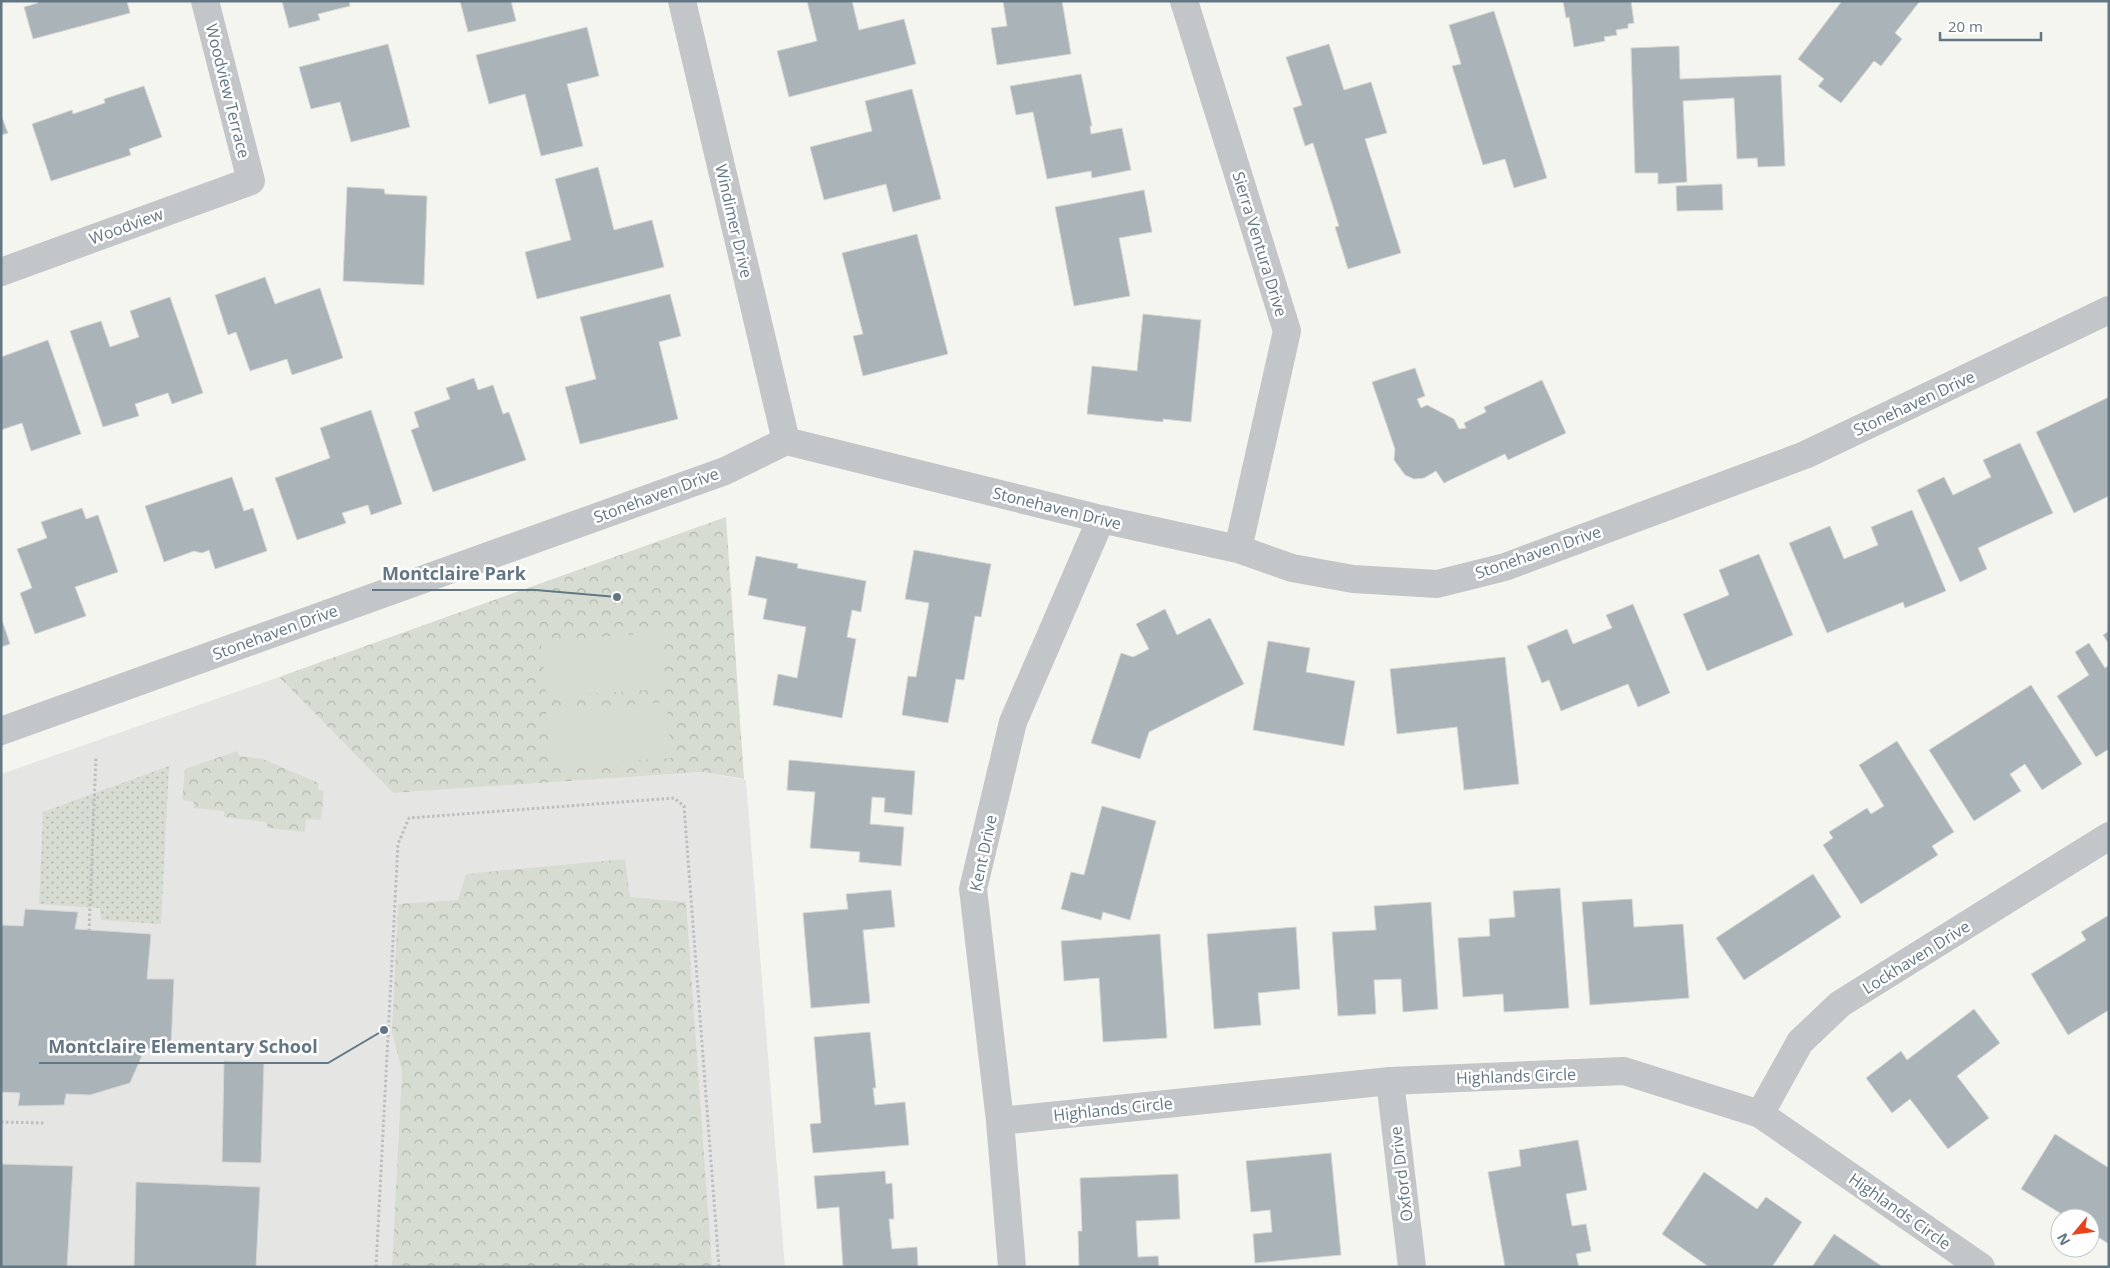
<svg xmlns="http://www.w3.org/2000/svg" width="2110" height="1268" font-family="'Open Sans',sans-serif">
<defs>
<pattern id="grass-dots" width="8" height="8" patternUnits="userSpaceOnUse" patternTransform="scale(1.25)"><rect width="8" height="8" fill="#d6dcd1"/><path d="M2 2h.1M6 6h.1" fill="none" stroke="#b1b7af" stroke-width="1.8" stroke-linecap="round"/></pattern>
<pattern id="park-crowns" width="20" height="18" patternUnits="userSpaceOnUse" patternTransform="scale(1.25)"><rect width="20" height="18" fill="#d6dcd1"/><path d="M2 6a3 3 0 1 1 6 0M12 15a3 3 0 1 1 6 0" fill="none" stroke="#b1b7af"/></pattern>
</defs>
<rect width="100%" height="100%" fill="#f5f5f0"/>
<path fill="#e5e6e4" d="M279 677 393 793 703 772 746 780 785 1267H1V774Z"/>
<path fill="url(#grass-dots)" d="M169 766 161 924 101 920 100 908 39 904 43 812Z"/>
<path fill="url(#park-crowns)" d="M726 517 744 779 703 772 393 793 279 677Z
M237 751 240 756 263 759 319 783 318 789 324 791 321 820 306 819 305 832 268 828 266 822 224 817V811L193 808 194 802 182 800 185 769Z
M625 859 630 897 686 902 712 1267H392L402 1071 392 1032 398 904 458 900 466 874Z"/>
<path fill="#d6dcd1" d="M662 632 666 689 546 696 541 642Z
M667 702 671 758 551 766 546 711Z"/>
<path fill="#aab3b7" stroke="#d6d6d3" d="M37 1H127L130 13 33 39 24 7 38 3Z
M282 1H349L350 6 318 14 320 20 289 28Z
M460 1H511L516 21 468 32Z
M807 1H852L859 30 904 19 916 64 789 97 777 51 817 41Z
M1003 1H1062L1071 54 997 65 991 28 1007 26Z
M1563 1H1631L1634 23 1628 24V28L1616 30 1617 35 1604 37 1605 41 1574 47 1569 17 1566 18Z
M1842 1H1920L1895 33 1902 39 1881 66 1874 61 1841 103 1818 86 1824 79 1798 59Z
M1494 11 1547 178 1514 188 1505 159 1483 165 1452 66 1461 64 1449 25Z
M587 27 599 76 567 84 583 146 541 156 525 94 489 104 476 55Z
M388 44 410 127 351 142 340 102 311 109 299 67Z
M1329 44 1344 90 1371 82 1387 133 1365 139 1401 253 1348 269 1335 227 1339 226 1313 143 1305 146 1293 108 1302 105 1286 57Z
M1679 46 1680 79 1781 75 1785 166 1758 167 1757 158 1737 159 1734 98 1683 101 1687 182 1658 184V173H1635L1631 48Z
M1081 74 1092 126H1090L1091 134 1122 128 1131 170 1092 178 1091 171 1047 179 1033 112 1016 115 1010 86Z
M144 86 162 137 129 149 131 155 51 181 32 124 72 110 73 114 105 103 104 99Z
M912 89 941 199 893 212 886 184 824 200 810 147 872 131 865 101Z
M1 115 8 133 1 135Z
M598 167 614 230 652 220 664 267 537 299 525 252 571 240 555 179Z
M1722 184 1723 210 1677 211 1676 186Z
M347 187 384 189 385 194 427 196 424 285 343 281Z
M1144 190 1152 232 1119 238 1130 296 1074 306 1055 207Z
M917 234 948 354 863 376 853 336 863 334 842 253Z
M265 277 275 304 320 288 343 358 292 375 287 359 250 371 236 332 228 335 215 295Z
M670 294 681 336 659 342 678 419 580 444 565 387 596 379 580 317Z
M170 297 203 393 172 404 168 393 135 404 139 416 103 427 70 331 101 321 110 347 139 337 130 311Z
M1143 314 1201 320 1191 422 1163 419V422L1087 414 1092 366 1137 371Z
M48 340 81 434 31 451 22 423 1 430V357Z
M1415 368 1425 396 1417 399 1421 408 1427 405 1454 419 1459 429 1466 428 1464 423 1486 412 1484 407 1542 380 1566 433 1508 460 1505 454 1444 483 1436 471 1424 478 1414 479 1405 475 1394 460 1395 449 1372 382Z
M474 378 478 390 493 385 503 414 509 412 526 460 433 492 411 430 419 427 414 412 450 399 446 388Z
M2109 397V496L2074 513 2036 432Z
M371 410 402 504 371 515 368 505 342 513 346 523 297 540 275 478 330 458 320 428Z
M2020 443 2053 513 1978 548 1987 569 1960 582 1917 490 1944 477 1953 495 1991 477 1983 460Z
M232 477 244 511 253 508 267 551 215 569 209 550 202 553 194 551 164 562 145 506Z
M82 508 86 519 98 515 118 572 75 587 86 616 35 634 20 593 32 588 17 549 47 538 41 522Z
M1912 510 1946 591 1905 608 1903 602 1827 633 1789 543 1830 526 1844 559 1878 545 1871 527Z
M914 550 991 564 981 617 975 616 964 680 956 679 948 723 902 715 908 676 916 677 929 603 905 599Z
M1759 554 1793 635 1707 671 1683 614 1729 595 1719 570Z
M756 556 798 564 797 568 866 581 861 612 852 610 847 637 856 639 842 718 773 705 778 674 797 678 806 627 763 619 767 599 748 595Z
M1633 604 1670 693 1638 707 1628 684 1561 711 1549 680 1542 683 1527 646 1567 629 1573 644 1612 628 1606 615Z
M1165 609 1177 635 1210 618 1244 684 1149 732 1140 759 1091 743 1121 653 1133 657 1149 649 1136 624Z
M1 617 10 644 1 647Z
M2109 631V644L2103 635Z
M1268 641 1310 648 1306 672 1355 681 1344 746 1253 730Z
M2089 643 2105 668 2109 665V749L2096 757 2057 696 2089 675 2075 652Z
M1505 657 1519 784 1464 790 1457 727 1397 734 1390 669Z
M2031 685 2082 764 2042 790 2025 764 2010 774 2021 791 1974 821 1929 750Z
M1897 741 1954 832 1932 846 1938 855 1861 904 1823 845 1833 838 1829 832 1867 808 1871 814 1884 806 1859 765Z
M789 760 915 771 912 815 884 812 885 798 872 797 870 824 904 827 901 866 859 862 860 852 810 848 815 792 787 790Z
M1102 806 1156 821 1130 920 1103 912 1101 920 1061 909 1071 872 1084 875Z
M1813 874 1841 917 1744 980 1716 938Z
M1560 888 1569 1008 1504 1012 1503 994 1463 997 1458 938 1490 936 1489 919 1515 917 1513 891Z
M891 890 895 927 863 930 870 1003 811 1008 803 913 848 909 846 894Z
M1632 899 1634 927 1683 924 1689 998 1590 1005 1582 902Z
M1431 902 1438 1009 1403 1012 1401 979 1374 980 1376 1014 1338 1016 1332 932 1376 930 1374 906Z
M25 909 78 912 75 929 151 934 147 979H174L171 1048 145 1049 130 1083 90 1095 66 1094 64 1105 18 1106 20 1093 1 1092V925L23 926Z
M2109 915V1010L2068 1035 2031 974 2086 940 2081 932Z
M1296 927 1300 989 1258 993 1261 1025 1214 1029 1207 934Z
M1160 934 1167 1038 1103 1042 1099 978 1064 981 1061 941Z
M1974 1009 2000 1043 1957 1076 1989 1118 1948 1149 1910 1099 1892 1113 1866 1078 1901 1051 1907 1060Z
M870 1032 876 1088H873L875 1105 905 1102 909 1145 813 1153 810 1124 821 1123 814 1037Z
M224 1061 264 1063 261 1163 222 1162Z
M2055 1134 2109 1168V1244L2090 1232V1218H2068L2021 1189Z
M1578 1140 1587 1190 1566 1194 1572 1226 1586 1224 1591 1251 1576 1254 1579 1267H1505L1488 1172 1521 1166 1519 1150Z
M1331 1153 1341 1255 1255 1263 1253 1234 1272 1232 1270 1210 1251 1212 1246 1161Z
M1 1164 73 1166 67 1267H1Z
M885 1171 886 1184 892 1183 894 1219H889L892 1249 917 1247 918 1267H843L839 1207 817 1209 814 1176Z
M1704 1172 1757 1209 1766 1197 1802 1222 1772 1267H1709L1662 1234Z
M1178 1174 1180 1219 1136 1221 1138 1257 1158 1256 1159 1267H1079L1078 1231H1082L1080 1178Z
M136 1182 260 1187 256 1267H134Z
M1834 1234 1883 1267H1812Z"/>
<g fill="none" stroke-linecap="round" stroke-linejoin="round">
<path stroke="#bbbec0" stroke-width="3" stroke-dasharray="2.5 2.5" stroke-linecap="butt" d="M89 931 96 756
M1 1122 45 1123
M376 1267 398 844 409 818 674 798 684 806 719 1267"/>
<path stroke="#c2c6c9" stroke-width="28" d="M682 1 786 441
M1184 1 1287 331 1238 549
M1 272 251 181 205 1
M1 731 725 471 786 441 1101 519 1238 549 1292 568 1353 579 1437 584 1505 567 1805 455 2109 310
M1390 1081 1412 1267
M1760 1114 1800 1042 1840 1004 2109 836
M1000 1121 1390 1081 1624 1071 1760 1114 1981 1267
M1012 1267 1000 1121 973 889 1013 722 1101 519"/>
</g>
<g text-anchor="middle" stroke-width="5" stroke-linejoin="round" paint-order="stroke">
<g font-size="16" fill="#627683" stroke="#fff">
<text transform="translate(228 91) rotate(76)" y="6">Woodview Terrace</text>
<text transform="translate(734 221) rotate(77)" y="6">Windimer Drive</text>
<text transform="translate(126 226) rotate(-20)" y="6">Woodview</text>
<text transform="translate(1260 244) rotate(73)" y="6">Sierra Ventura Drive</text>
<text transform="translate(1914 403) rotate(-25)" y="6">Stonehaven Drive</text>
<text transform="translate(656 495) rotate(-20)" y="6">Stonehaven Drive</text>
<text transform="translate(1057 508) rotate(14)" y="6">Stonehaven Drive</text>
<text transform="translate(1538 552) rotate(-19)" y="6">Stonehaven Drive</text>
<text transform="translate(275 632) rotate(-20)" y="6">Stonehaven Drive</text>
<text transform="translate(983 853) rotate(-78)" y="6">Kent Drive</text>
<text transform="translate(1916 957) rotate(-32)" y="6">Lockhaven Drive</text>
<text transform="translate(1516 1076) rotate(-2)" y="6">Highlands Circle</text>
<text transform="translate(1113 1109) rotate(-6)" y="6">Highlands Circle</text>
<text transform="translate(1401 1174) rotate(-97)" y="6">Oxford Drive</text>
<text transform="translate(1900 1211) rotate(35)" y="6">Highlands Circle</text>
</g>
</g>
<path fill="none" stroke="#627683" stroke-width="2" d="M617 597L536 590H372M384 1030L328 1063H39"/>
<g fill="#627683" stroke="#fff" stroke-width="2">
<circle cx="617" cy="597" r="5"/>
<circle cx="384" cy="1030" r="5"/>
</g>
<g font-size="18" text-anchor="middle" font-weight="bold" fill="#627683" stroke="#fff" stroke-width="5" stroke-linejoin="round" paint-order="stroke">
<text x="454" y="580">Montclaire Park</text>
<text x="183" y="1053">Montclaire Elementary School</text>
</g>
<rect width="2110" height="1268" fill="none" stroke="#627683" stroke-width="5"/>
<g transform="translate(2075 1233) rotate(241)"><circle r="24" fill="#ffffff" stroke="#c0c8cd"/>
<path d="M0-4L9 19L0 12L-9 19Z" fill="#ea421c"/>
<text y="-8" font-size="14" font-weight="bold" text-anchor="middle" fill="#627683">N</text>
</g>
<path d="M1940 32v8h101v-8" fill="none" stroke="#627683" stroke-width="2.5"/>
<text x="1948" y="32" font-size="15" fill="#627683" stroke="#ffffff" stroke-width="4" paint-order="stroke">20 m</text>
</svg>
